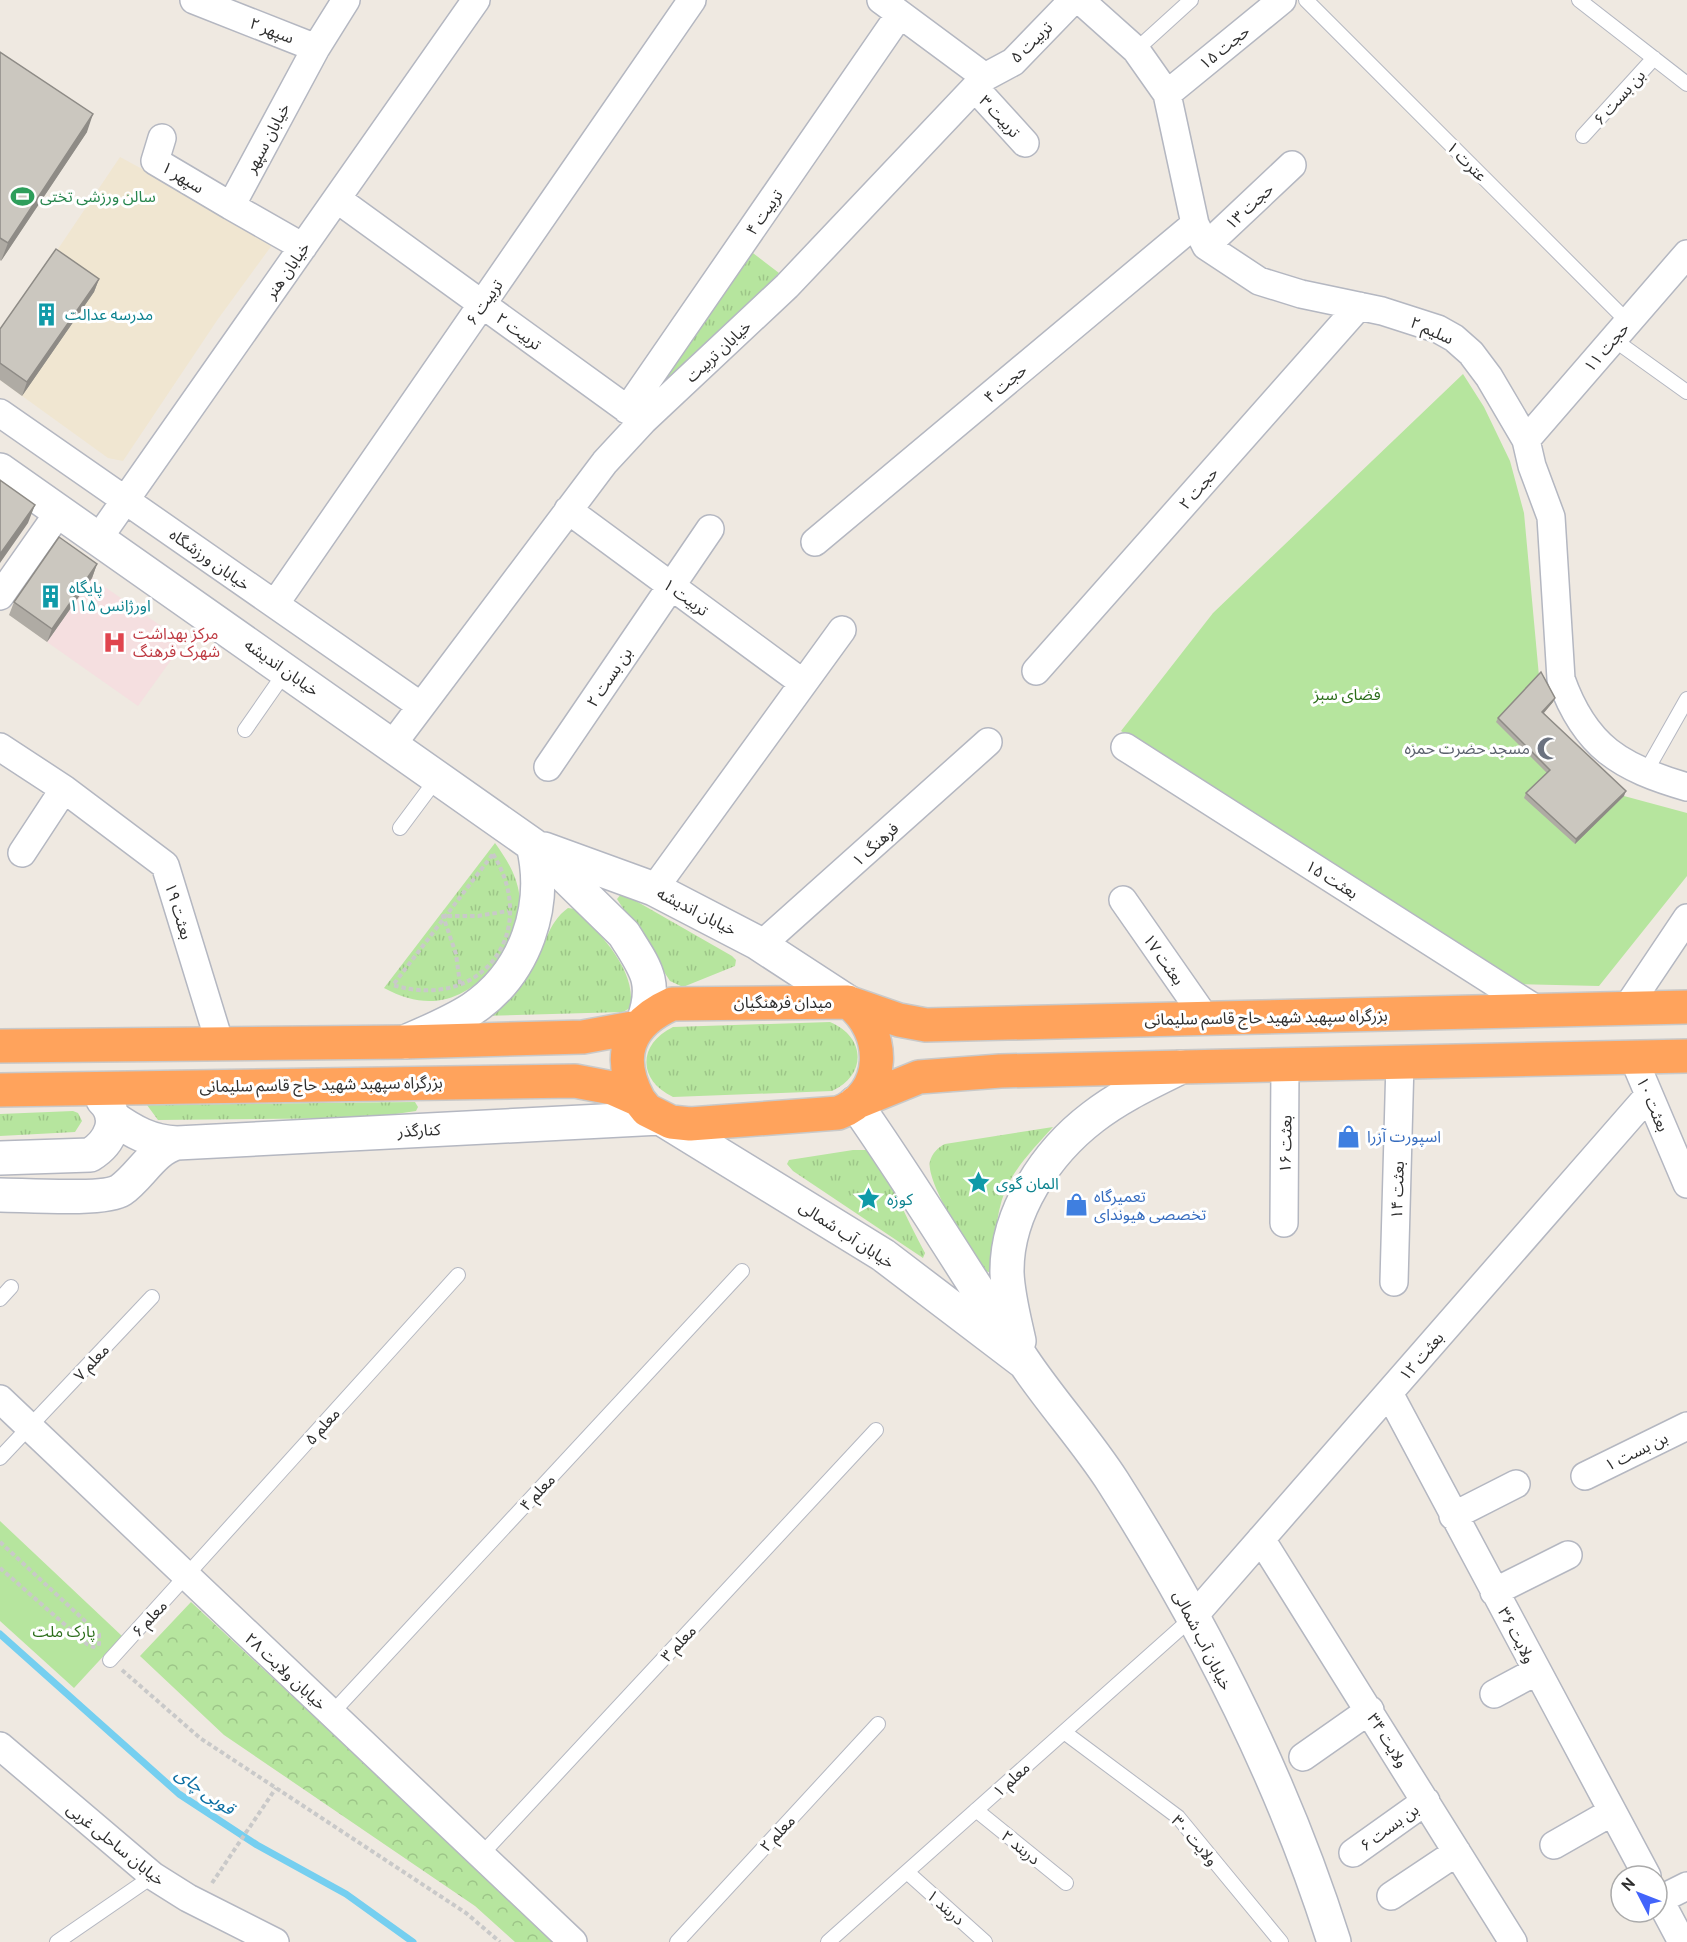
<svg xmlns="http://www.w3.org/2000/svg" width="1687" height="1942" font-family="Cabin,'Noto Sans Arabic',sans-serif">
<defs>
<pattern id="grass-tufts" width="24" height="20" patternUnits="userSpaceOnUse" patternTransform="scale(1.5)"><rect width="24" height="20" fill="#b6e59e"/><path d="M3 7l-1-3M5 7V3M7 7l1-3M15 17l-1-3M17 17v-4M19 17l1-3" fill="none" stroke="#9dc588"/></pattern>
<pattern id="forest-crowns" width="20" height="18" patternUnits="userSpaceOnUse" patternTransform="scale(1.5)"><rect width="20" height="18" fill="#b6e59e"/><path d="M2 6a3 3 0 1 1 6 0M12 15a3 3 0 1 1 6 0" fill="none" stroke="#9dc588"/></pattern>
</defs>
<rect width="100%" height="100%" fill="#efe9e1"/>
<path fill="#f0e6d1" d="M120 157 275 241 218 319 123 461 108 458 0 380V335Z"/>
<path fill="#f5dfe0" d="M92 578 184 642 138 706 47 642Z"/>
<path fill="url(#grass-tufts)" d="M749 250 779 273 663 391 657 385Z
M495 843C508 861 519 879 520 902 521 930 511 945 495 965 464 1002 428 1012 384 988Z
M622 893 732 956 736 960 735 966 683 987 670 981 617 899Z
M568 908 575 909C599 932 638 971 630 1008L623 1012 483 1016C502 1001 520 989 533 968 545 948 547 923 568 908Z
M830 1022C866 1037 867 1075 832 1091L673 1097C637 1080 638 1044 673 1027Z
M415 1102 418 1107 416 1111 369 1118 158 1120 147 1105Z
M73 1111 78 1113 82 1121 75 1132 0 1136V1114Z
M1053 1127C1036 1146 1015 1167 1005 1191 995 1216 995 1246 992 1273L982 1270C970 1251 925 1181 930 1161 932 1154 938 1147 945 1144Z
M853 1150H870C892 1182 906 1218 925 1253L923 1258 793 1171 787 1164 789 1160Z"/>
<path fill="url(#forest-crowns)" d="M191 1602 557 1942H515L475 1906 224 1735 140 1656Z"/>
<path fill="#b6e59e" d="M1463 374 1484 407 1510 461 1524 513 1548 774 1574 843 1624 796 1687 813V876L1599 986 1516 984 1121 731 1213 613Z
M0 1521 122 1636 74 1688 0 1621Z"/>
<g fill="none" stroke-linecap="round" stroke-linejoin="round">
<path stroke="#75cff0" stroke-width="7" d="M0 1634 179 1794 257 1845 346 1894 413 1942"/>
<defs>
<path id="lane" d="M1306 0 1628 322
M1579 0 1687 84
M1136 50 1191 0
M1583 136 1654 58
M1613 339 1687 392
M245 730 286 671
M1644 775 1687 699
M400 828 438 777
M0 1299 11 1287
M0 1458 152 1297
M110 1660 458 1275
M332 1713 742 1271
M1064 1732 1178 1817 1281 1942
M976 1810 1066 1883
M481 1855 876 1430
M907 1872 985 1942
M57 1942 153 1876
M677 1942 878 1724
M828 1942 1193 1617"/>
<path id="street" d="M194 0 316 48
M881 0 985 77
M1080 0 1136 50 1167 94 1195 224 1206 246 1259 281 1301 294 1382 311 1438 329 1454 338 1471 353 1489 377 1526 440 1532 466 1551 517 1561 679C1585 747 1621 768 1687 787
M975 88 1025 143
M1167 94 1282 0
M162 138 155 161 231 206
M337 199 642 420
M1206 246 1292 165
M303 247 231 206 316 48 346 0
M627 410 900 14
M0 413 421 706
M1526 440 1687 254
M568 510 803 683
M98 539 476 0
M815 542 1195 224
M0 596 59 512
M275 604 692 0
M1036 671 1359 306
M392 745 605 462 643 421 787 286 985 77 1013 62 1073 0
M0 747 64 789 22 853
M1125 747 1539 1011
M548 767 710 529
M64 789 165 865 220 1044
M654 889 842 630
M1123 900 1206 1019
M761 945 988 742
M1626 1009 1687 918
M1633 1057 1687 1184
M1284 1223 1285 1065
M1394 1282 1400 1062
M1389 1393 1647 1876
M0 1399 573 1942
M1585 1476 1687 1426
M1453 1516 1516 1484
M1261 1539 1513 1942
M1494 1592 1568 1555
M1193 1617 1649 1095
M1494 1694 1537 1671
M0 1746 153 1876 188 1898 275 1942
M1303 1757 1370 1710
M1554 1845 1612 1812
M1353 1853 1426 1801
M1657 1895 1682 1942
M1391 1896 1457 1852
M1659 1900 1687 1886"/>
<path id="secondary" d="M0 470 533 845 624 934C645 968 658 981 643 1022
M544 849 654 889 756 942 848 1002
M405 1042C428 1032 452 1022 472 1009 526 973 548 906 533 845
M855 1103C914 1187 967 1275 1023 1360 1051 1402 1086 1440 1113 1482 1204 1625 1283 1780 1334 1942
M112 1117C133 1132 151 1142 177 1143L660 1118 883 1255 1025 1363
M0 1158 90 1155C110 1143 122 1118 103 1100
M0 1195C23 1195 105 1201 121 1190 141 1176 153 1149 177 1143
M1019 1341C1014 1318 1008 1296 1007 1273 1006 1212 1047 1152 1093 1117 1120 1096 1151 1082 1181 1067"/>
<path id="highway" d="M850 1003 899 1020 926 1025 1687 1007
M0 1046 405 1042 583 1037 638 1027
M0 1090 575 1081 612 1088 639 1100 647 1110 671 1122 690 1124 838 1113C888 1095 887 1030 848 1002L672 1004C627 1024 616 1057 639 1100
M855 1103 919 1077 1000 1071 1687 1056"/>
</defs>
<use href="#lane" stroke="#b4b7c1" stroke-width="16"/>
<use href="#street" stroke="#b4b7c1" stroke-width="30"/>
<use href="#secondary" stroke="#b4b7c1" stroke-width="36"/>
<use href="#highway" stroke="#c9c9c9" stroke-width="36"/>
<path stroke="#c9c9c9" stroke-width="4" stroke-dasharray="4.5 3" stroke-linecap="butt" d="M493 854C541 932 482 1012 393 985Z
M460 984 456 954 443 916H478L508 911
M0 1542 99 1634V1646
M0 1568 87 1644 98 1649
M122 1670 200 1738 466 1913 500 1942
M212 1883 276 1788"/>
<use href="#lane" stroke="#fff" stroke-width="14"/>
<use href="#street" stroke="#fff" stroke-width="27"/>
<use href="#secondary" stroke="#fff" stroke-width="33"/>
<use href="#highway" stroke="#ffa35c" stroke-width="33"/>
</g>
<path fill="#afaba4" d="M0 52 87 132 1 261 0 260Z
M99 279 94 292 22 396 0 380V329Z
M97 564 92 578 47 642 9 615 14 602Z
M1555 698 1553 702 1544 713 1624 796 1575 844 1524 798 1526 793 1547 773 1496 722 1498 718Z"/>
<path fill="#8e8b86" d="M93 114 87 132 1 261 8 243Z
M99 279 94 292 22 396 27 382Z
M35 505 28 523 0 563V554Z
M97 564 92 578 47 642 52 629Z
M1555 698 1553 702 1541 716 1542 712Z
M1626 791 1624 796 1575 844 1576 839Z"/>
<path fill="#cbc7bf" stroke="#8e8b86" stroke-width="1.5" d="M0 52 93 114 8 243 0 238Z
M56 249 99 279 27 382 0 363V329Z
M0 480 35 505 0 554Z
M59 537 97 564 52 629 14 602Z
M1541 672 1555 698 1542 712 1626 791 1576 839 1526 793 1550 770 1498 718Z"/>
<defs>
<symbol id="stadium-bare" viewBox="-9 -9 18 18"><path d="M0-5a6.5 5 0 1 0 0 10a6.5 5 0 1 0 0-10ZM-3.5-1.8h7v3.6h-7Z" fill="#2e9e5b" stroke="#fff" stroke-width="2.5" paint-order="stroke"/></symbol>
<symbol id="building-bare" viewBox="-9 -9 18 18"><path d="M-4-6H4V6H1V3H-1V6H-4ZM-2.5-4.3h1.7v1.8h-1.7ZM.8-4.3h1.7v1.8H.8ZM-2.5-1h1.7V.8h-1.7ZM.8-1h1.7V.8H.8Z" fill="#0f9aa8" stroke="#fff" stroke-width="2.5" paint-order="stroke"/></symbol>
<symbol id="hospital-bare" viewBox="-9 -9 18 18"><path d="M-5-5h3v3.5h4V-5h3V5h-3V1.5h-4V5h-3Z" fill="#e0444e" stroke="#fff" stroke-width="2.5" paint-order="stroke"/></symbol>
<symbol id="mosque-bare" viewBox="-9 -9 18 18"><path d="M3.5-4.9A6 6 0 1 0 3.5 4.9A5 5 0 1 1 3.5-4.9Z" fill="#6b7280" stroke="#fff" stroke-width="2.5" paint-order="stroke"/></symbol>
<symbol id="shop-bare" viewBox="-9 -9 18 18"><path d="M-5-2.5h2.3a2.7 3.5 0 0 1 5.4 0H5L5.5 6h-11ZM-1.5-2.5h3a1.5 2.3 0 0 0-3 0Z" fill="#3f7fe0" stroke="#fff" stroke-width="2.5" paint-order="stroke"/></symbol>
<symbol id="sight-bare" viewBox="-9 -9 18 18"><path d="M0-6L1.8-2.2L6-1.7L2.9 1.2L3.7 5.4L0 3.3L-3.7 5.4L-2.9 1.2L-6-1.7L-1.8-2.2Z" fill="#0f9aa8" stroke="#fff" stroke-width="2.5" paint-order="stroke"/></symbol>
</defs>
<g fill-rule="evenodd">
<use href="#stadium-bare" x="6" y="180" width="33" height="33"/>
<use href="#building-bare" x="30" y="298" width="33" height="33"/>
<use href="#building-bare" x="34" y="580" width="33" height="33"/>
<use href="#hospital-bare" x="98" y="626" width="33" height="33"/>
<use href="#mosque-bare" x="1532" y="732" width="33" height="33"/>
<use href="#shop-bare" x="1332" y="1120" width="33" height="33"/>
<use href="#sight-bare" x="962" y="1166" width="33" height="33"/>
<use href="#sight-bare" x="852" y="1182" width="33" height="33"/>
<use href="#shop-bare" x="1060" y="1188" width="33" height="33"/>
</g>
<g text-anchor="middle" stroke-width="6" stroke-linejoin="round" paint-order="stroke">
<g font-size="16" fill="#2e2e2e" stroke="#fff">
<text transform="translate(272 30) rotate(21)" y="6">سپهر ۲</text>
<text transform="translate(1031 42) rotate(-44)" y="6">تربیت ۵</text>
<text transform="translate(1224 47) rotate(-39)" y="6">حجت ۱۵</text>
<text transform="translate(1619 97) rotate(-48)" y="6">بن بست ۶</text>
<text transform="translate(1000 116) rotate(47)" y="6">تربیت ۳</text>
<text transform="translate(267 138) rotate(-62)" y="6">خیابان سپهر</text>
<text transform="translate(1467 161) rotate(45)" y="6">عترت ۱</text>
<text transform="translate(183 177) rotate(31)" y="6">سپهر ۱</text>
<text transform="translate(1249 206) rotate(-43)" y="6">حجت ۱۳</text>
<text transform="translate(764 212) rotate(-55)" y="6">تربیت ۴</text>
<text transform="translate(287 270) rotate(-55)" y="6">خیابان هنر</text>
<text transform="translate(484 302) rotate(-55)" y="6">تربیت ۶</text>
<text transform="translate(1432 330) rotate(24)" y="6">سلیم ۲</text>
<text transform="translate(519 331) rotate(36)" y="6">تربیت ۲</text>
<text transform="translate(1606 347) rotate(-49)" y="6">حجت ۱۱</text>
<text transform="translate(718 351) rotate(-43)" y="6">خیابان تربیت</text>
<text transform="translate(1005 383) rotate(-40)" y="6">حجت ۴</text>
<text transform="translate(1198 488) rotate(-49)" y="6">حجت ۲</text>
<text transform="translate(210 559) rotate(35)" y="6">خیابان ورزشگاه</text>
<text transform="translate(686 597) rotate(36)" y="6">تربیت ۱</text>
<text transform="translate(282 667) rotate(35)" y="6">خیابان اندیشه</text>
<text transform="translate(609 677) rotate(-56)" y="6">بن بست ۲</text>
<text transform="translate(875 844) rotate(-42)" y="6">فرهنگ ۱</text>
<text transform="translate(1332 879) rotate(32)" y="6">بعثت ۱۵</text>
<text transform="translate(179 911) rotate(73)" y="6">بعثت ۱۹</text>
<text transform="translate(697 911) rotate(27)" y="6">خیابان اندیشه</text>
<text transform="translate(1164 959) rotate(55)" y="6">بعثت ۱۷</text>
<text x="783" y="1008">میدان فرهنگیان</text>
<text transform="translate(1266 1017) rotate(-1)" y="6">بزرگراه سپهبد شهید حاج قاسم سلیمانی</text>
<text transform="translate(321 1084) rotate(-1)" y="6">بزرگراه سپهبد شهید حاج قاسم سلیمانی</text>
<text transform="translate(1653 1104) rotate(67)" y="6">بعثت ۱۰</text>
<text transform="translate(419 1130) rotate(-3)" y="6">کنارگذر</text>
<text transform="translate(1285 1144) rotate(-89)" y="6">بعثت ۱۶</text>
<text transform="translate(1397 1190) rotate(-88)" y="6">بعثت ۱۴</text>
<text transform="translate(847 1234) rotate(33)" y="6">خیابان آب شمالی</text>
<text transform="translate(1421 1356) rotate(-49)" y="6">بعثت ۱۲</text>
<text transform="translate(91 1362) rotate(-47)" y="6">معلم ۷</text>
<text transform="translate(322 1426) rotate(-48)" y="6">معلم ۵</text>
<text transform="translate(1636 1451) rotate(-26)" y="6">بن بست ۱</text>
<text transform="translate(537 1492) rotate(-47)" y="6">معلم ۴</text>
<text transform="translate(149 1618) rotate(-47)" y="6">معلم ۶</text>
<text transform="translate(1517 1635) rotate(62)" y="6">ولایت ۳۶</text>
<text transform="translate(1203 1640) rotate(63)" y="6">خیابان آب شمالی</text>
<text transform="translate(678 1643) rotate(-47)" y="6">معلم ۳</text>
<text transform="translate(286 1671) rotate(43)" y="6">خیابان ولایت ۲۸</text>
<text transform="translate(1388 1740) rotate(58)" y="6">ولایت ۳۴</text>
<text transform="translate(1011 1779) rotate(-42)" y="6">معلم ۱</text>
<text transform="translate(1389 1827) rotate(-36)" y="6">بن بست ۶</text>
<text transform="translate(777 1833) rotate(-47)" y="6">معلم ۲</text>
<text transform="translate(1195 1840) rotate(49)" y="6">ولایت ۳۰</text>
<text transform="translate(116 1844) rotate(39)" y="6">خیابان ساحلی غربی</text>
<text transform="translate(1021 1847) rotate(39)" y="6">دربند ۲</text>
<text transform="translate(946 1907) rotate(42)" y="6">دربند ۱</text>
</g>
<g font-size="16" fill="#27864d" stroke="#fff" text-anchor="start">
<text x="40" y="202">سالن ورزشی تختی</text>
</g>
<g font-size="16" fill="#0d838f" stroke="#fff" text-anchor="start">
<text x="65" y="320">مدرسه عدالت</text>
<text x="69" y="593">پایگاه<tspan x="69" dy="18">اورژانس ۱۱۵</tspan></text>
<text x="996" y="1189">المان گوی</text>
<text x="887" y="1205">کوزه</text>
</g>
<g font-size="16" fill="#be3a42" stroke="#fff" text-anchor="start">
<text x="133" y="639">مرکز بهداشت<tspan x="133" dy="18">شهرک فرهنگ</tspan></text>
</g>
<g font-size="16" fill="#2c6e1b" stroke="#fff">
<text x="1347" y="700">فضای سبز</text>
<text x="64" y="1637">پارک ملت</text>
</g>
<g font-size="16" fill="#5b616d" stroke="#fff" text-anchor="end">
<text x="1530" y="754">مسجد حضرت حمزه</text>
</g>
<g font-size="16" fill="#366cbe" stroke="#fff" text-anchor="start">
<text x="1367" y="1142">اسپورت آزرا</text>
<text x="1094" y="1202">تعمیرگاه<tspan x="1094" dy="18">تخصصی هیوندای</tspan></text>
</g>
<g font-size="18" font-style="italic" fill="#0d6fa3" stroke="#fff">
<text transform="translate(205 1791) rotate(36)" y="6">قوبی چای</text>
</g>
</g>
<g transform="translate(1639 1894) rotate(312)"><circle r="28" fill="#ffffff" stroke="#ababab" stroke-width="1.5"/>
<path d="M0-4.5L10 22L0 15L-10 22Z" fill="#4264fb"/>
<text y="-9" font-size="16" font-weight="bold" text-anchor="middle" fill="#2e2e2e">N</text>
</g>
</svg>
